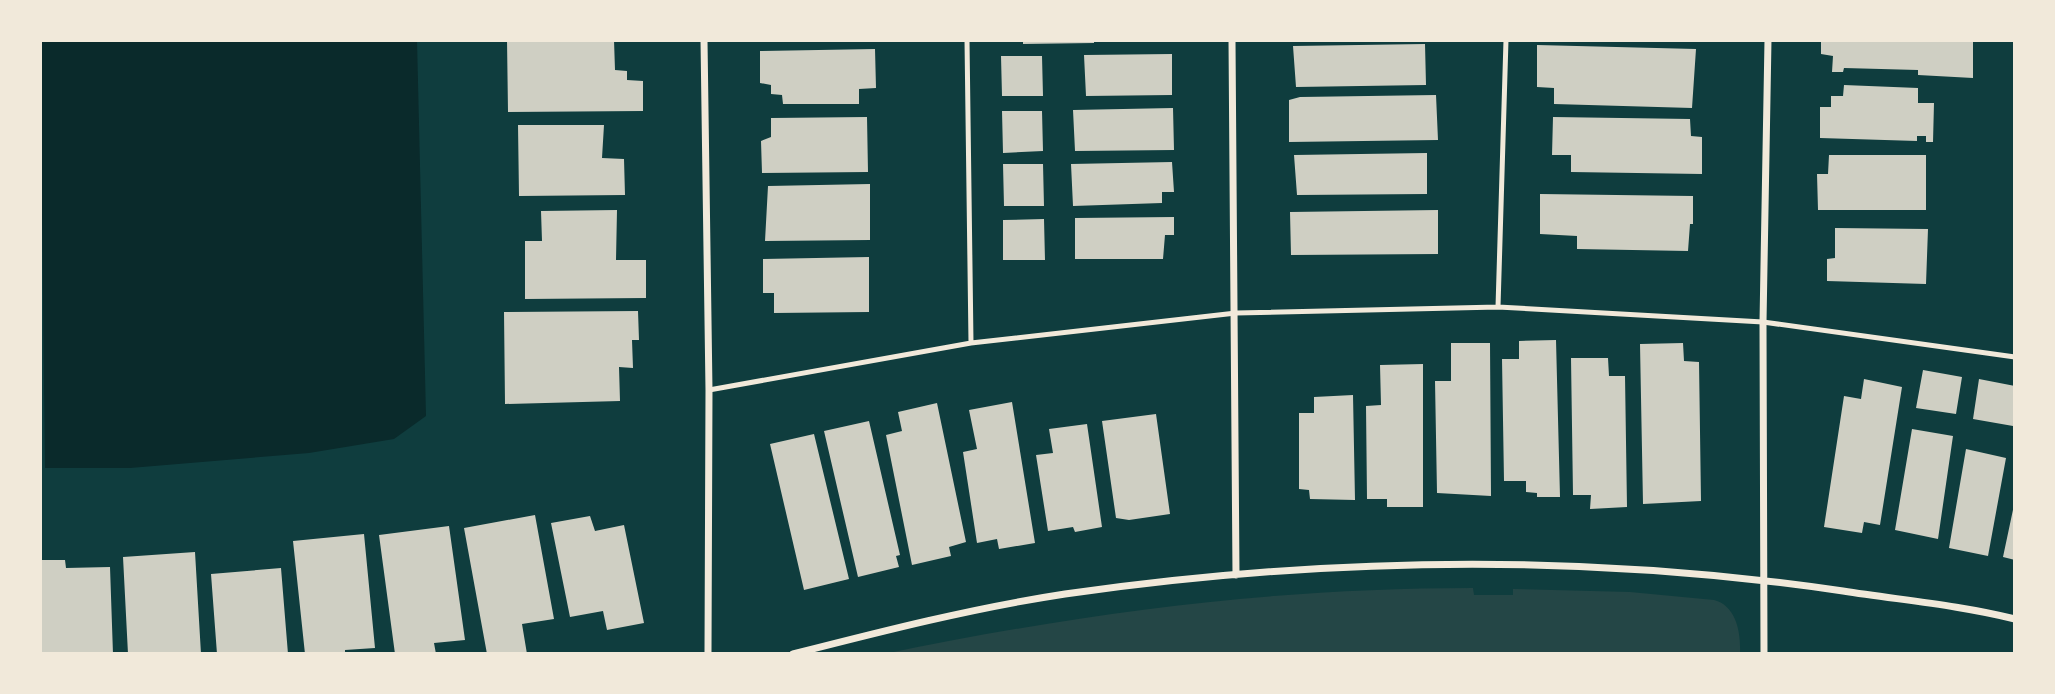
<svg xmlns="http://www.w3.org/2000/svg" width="2055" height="694" font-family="'Public Sans',sans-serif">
<rect width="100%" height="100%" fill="#0f3d3e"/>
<path fill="#244646" d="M1473 588 1474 595H1513V589L1630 592 1714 600C1737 606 1741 634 1740 654H884C1081 613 1271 588 1473 588Z"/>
<path fill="#0a2a2b" d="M40 40H417L426 416 394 439 309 453 130 468H45Z"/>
<path fill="#cfcfc3" d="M507 40H614L615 70 627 71V80L643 81V111L508 112Z
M1023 40H1094V43L1023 44Z
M1821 40H1973V78L1918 75V70L1844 68 1843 72H1832L1833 56 1821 54Z
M1425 44 1426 85 1296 87 1293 46Z
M1537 45 1696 49 1692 108 1554 104V88L1537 87Z
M875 49 876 88 859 89V104H783L782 95 771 94V85L760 83V51Z
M1172 54V95L1086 96 1084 55Z
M1001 56H1042L1043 96H1002Z
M1844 85 1918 88V103H1934L1933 142H1926V136H1917V141L1820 138V107H1831V96H1843Z
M1436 95 1438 140 1289 142V100L1300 97Z
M1173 108 1174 150 1075 151 1073 110Z
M1002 111H1042L1043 151 1003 153Z
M867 117 868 172 762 173 761 141 771 137V118Z
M1553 117 1690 119 1691 136 1702 137V174L1571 172V155H1552Z
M518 125H604L602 158 624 159 625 195 519 196Z
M1427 153V194L1297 195 1294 155Z
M1829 155H1926V210H1818L1817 174H1828Z
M1172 162 1174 192H1162V203L1073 206 1071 164Z
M1003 164H1043L1044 206H1004Z
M870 184V240L765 241 768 186Z
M1540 194 1693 196V224H1690L1688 251 1577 249V236L1540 234Z
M617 210 616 260H646V298L525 299V241H542L541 211Z
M1438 210V254L1291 255 1290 212Z
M1174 217V235H1165L1163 259H1075V218Z
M1044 219 1045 260H1003V220Z
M1835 228 1928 229 1926 284 1827 281V259L1835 258Z
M869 257V312L774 313V293H763V259Z
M638 311 639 340H632L633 368 619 367 620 401 505 404 504 312Z
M1556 340 1560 497H1537V493L1526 492V481H1504L1502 359H1519V341Z
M1451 343H1490L1491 496 1437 493 1435 381H1451Z
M1683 343 1684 361 1699 362 1701 501 1643 504 1640 344Z
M1571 358H1608L1609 376H1625L1627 507 1590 509 1591 495H1573Z
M1423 364V507H1387V499H1367L1366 406 1381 405 1380 365Z
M1923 370 1962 377 1956 414 1916 408Z
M1864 379 1902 387 1880 525 1864 522 1862 533 1824 527 1844 396 1861 399Z
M1979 379 2015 386 2013 426 1973 419Z
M1353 395 1355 500 1310 499 1309 490 1299 489V413H1314V397Z
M1012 402 1035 543 999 549 997 539 977 543 963 452 977 449 969 410Z
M937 403 966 542 949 547 951 556 912 565 886 435 902 431 898 412Z
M1156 414 1170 514 1129 520 1116 518 1102 421Z
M869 421 900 555 896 556 899 567 858 577 824 431Z
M1087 424 1102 527 1075 532 1073 527 1048 531 1036 455 1053 453 1049 429Z
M1912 429 1953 436 1938 539 1895 530Z
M814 434 849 579 804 590 770 444Z
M1966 449 2006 458 1988 556 1949 548Z
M2014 505H2015V560L2003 557Z
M535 515 554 619 522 624 527 654H487L464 528Z
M590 516 595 531 624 525 644 623 607 630 603 611 570 617 551 523Z
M449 526 465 640 434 643 436 654H395L379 535Z
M364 534 375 648 345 650V654H305L293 541Z
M195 552 201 654H128L123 557Z
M40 560H65L66 568 110 567 113 654H41Z
M281 568 288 654H217L211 574Z"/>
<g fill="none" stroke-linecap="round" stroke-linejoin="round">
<path stroke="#f1e9da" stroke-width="5" d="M967 40 971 343
M1498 307 1506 40
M709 390 971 343 1236 313 1498 307 1763 322 2015 357"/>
<path stroke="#f1e9da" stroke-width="7" d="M704 40 709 390 708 654
M1232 40 1236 575
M793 654C883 631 973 608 1065 594 1323 557 1586 553 1843 591 1900 600 1959 605 2015 619
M1764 654 1763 322 1768 40"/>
</g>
<rect width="2055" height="694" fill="none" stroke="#f1e9da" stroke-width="84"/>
</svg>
